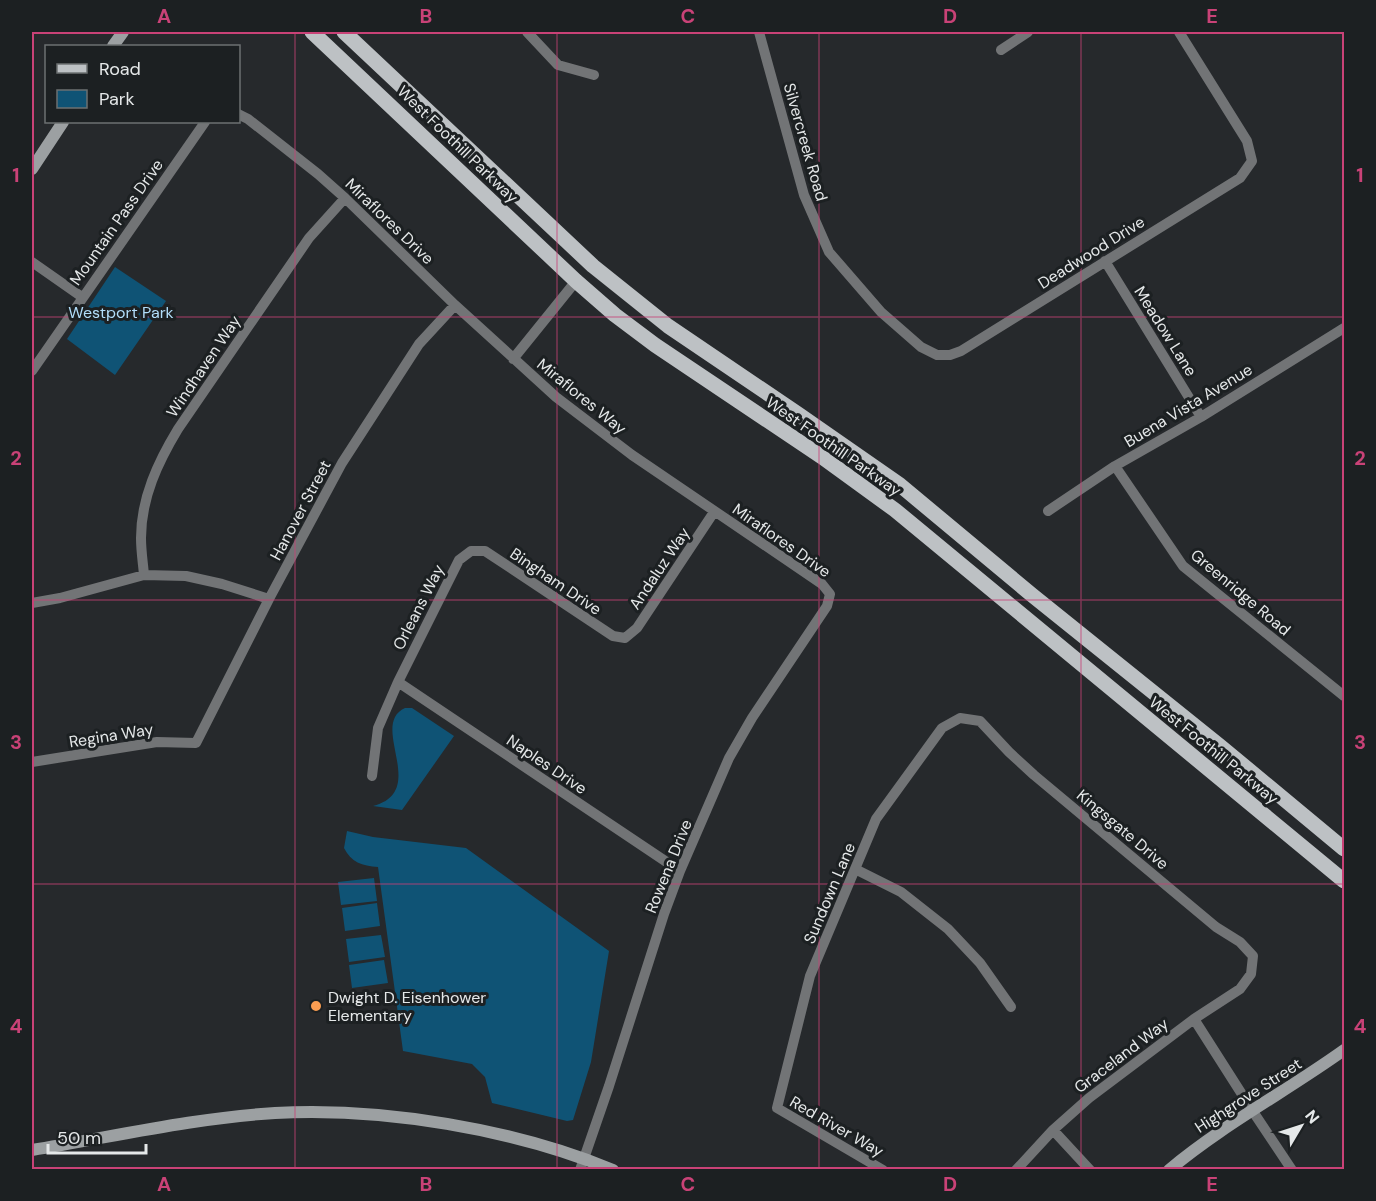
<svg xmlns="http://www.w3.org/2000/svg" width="1376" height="1201" font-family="'DM Sans',sans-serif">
<rect width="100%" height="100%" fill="#26292c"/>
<path fill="#0f5375" d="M115 267 166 301 115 375 67 339Z
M405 708H412L454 736 402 810 373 806C430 791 368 725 405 708Z
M347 831 373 837 466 848 609 951 591 1062 573 1120 567 1121 492 1103 485 1077 472 1064 403 1051 378 867C362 866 351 862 344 848Z
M374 878 377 901 341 905 338 882Z
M377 903 380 926 345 931 342 908Z
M381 935 385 957 349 962 346 939Z
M384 960 388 983 352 988 349 965Z"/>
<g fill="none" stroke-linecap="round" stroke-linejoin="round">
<path stroke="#727476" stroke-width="10" d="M527 32 558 65 594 75
M759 32 804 195 829 252 881 312 921 347 937 355H950L961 351 1240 178 1252 161 1247 141 1179 32
M1001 50 1028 32
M238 114 248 119 318 174 345 198 455 305 556 397 632 455 822 584 830 594 827 606 752 718 729 758 680 871 664 914 609 1086 580 1170
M1105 261 1201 417
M32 262 82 297
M513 359 576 281
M32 371 205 122
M1115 466 1183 566 1344 696
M1048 511 1115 466 1201 417 1344 328
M144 575C143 563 141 551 141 538 141 498 158 462 178 429L309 238 345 198
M32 603 60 598 144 575 186 576 222 584 269 599
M398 682 680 871
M32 762 157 742 196 743 269 599 342 463 419 344 455 305
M372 776 378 728 398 682 459 560 471 551H485L613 636 625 638 637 628 714 512
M855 869 901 892 948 929 980 963 1011 1007
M1194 1019 1252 1110 1292 1170
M1053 1130 1090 1170
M883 1170 777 1108 810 976 876 819 942 728 960 718 980 721 1009 752 1034 775 1216 927 1240 942 1253 956 1251 974 1240 989 1194 1019 1089 1098 1053 1130 1016 1170"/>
<path stroke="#9ca0a2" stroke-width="12" d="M113 46 123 32
M32 169 63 122
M32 1150C112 1137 193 1118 275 1113 382 1107 514 1129 613 1170
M1169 1170C1224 1124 1287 1091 1344 1050"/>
<path stroke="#bdc1c4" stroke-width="15" d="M312 32 576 281 615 315 655 345 822 457 895 510 1344 881
M344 32 593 266 668 326 798 414 900 485 1032 595 1220 746 1344 849"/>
</g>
<path fill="none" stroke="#c94277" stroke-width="1.5" stroke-opacity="0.55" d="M295 32V1170M557 32V1170M819 32V1170M1081 32V1170M32 317H1344M32 600H1344M32 884H1344"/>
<circle fill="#fc9e52" stroke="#1c2022" stroke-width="2" cx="316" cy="1006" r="6"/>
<g text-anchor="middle" stroke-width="6" stroke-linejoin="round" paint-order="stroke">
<g font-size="16" fill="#e5e8e9" stroke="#1c2022">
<text transform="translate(806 142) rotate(74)" y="6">Silvercreek Road</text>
<text transform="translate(458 144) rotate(44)" y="6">West Foothill Parkway</text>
<text transform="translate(390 221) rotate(44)" y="6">Miraflores Drive</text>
<text transform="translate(116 222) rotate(-55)" y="6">Mountain Pass Drive</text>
<text transform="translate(1091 252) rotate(-32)" y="6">Deadwood Drive</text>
<text transform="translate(1166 331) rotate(58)" y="6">Meadow Lane</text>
<text transform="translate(203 366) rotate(-56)" y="6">Windhaven Way</text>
<text transform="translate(582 396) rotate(39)" y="6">Miraflores Way</text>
<text transform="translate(1188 405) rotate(-31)" y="6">Buena Vista Avenue</text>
<text transform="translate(834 446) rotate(35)" y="6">West Foothill Parkway</text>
<text transform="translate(300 510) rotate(-62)" y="6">Hanover Street</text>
<text transform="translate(782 540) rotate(35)" y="6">Miraflores Drive</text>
<text transform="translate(659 568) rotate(-56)" y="6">Andaluz Way</text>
<text transform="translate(556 581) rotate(34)" y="6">Bingham Drive</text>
<text transform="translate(1241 592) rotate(40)" y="6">Greenridge Road</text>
<text transform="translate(418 607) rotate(-63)" y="6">Orleans Way</text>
<text transform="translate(111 735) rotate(-9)" y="6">Regina Way</text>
<text transform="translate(1214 750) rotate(39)" y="6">West Foothill Parkway</text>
<text transform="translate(547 764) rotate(34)" y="6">Naples Drive</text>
<text transform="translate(1123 829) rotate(40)" y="6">Kingsgate Drive</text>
<text transform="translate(668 866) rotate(-68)" y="6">Rowena Drive</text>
<text transform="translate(829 893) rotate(-67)" y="6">Sundown Lane</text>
<text transform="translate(1121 1055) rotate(-37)" y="6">Graceland Way</text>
<text transform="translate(1248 1095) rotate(-33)" y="6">Highgrove Street</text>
<text transform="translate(837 1126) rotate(30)" y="6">Red River Way</text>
</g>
<g font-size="16" fill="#b2defa" stroke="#1c2022">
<text x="121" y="318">Westport Park</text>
</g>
<g font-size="16" fill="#e5e8e9" stroke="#1c2022" text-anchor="start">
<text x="328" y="1003">Dwight D. Eisenhower<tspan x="328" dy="18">Elementary</tspan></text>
</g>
</g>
<rect width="1376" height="1201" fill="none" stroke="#1c2022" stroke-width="66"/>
<rect x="45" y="45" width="195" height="78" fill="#1c2022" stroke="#6c7072" stroke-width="1.5"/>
<rect x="57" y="64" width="30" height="9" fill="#bdc1c4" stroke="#6c7072" stroke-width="1.5"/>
<text x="99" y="75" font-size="18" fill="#e5e8e9">Road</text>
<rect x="57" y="90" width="30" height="18" fill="#0f5375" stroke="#6c7072" stroke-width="1.5"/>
<text x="99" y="105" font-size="18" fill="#e5e8e9">Park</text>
<g transform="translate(1301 1126) rotate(51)" stroke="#1c2022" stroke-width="4.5" paint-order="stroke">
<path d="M0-4.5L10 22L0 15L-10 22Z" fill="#e5e8e9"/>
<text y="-9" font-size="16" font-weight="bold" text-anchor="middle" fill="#e5e8e9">N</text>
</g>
<path d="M48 1144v9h98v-9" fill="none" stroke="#e5e8e9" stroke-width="3"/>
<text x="57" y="1144" font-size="18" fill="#e5e8e9" stroke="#1c2022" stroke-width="4.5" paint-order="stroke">50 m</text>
<rect x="33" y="33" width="1310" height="1135" fill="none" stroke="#c94277" stroke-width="2"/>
<g font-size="20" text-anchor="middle" font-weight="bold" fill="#c94277">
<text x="164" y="23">A</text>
<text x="426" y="23">B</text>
<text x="688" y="23">C</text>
<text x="950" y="23">D</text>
<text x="1212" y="23">E</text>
<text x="16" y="182">1</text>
<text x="1360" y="182">1</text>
<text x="16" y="465">2</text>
<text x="1360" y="465">2</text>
<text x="16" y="749">3</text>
<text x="1360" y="749">3</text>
<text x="16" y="1033">4</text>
<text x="1360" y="1033">4</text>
<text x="164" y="1191">A</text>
<text x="426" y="1191">B</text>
<text x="688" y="1191">C</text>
<text x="950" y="1191">D</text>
<text x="1212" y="1191">E</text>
</g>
</svg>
